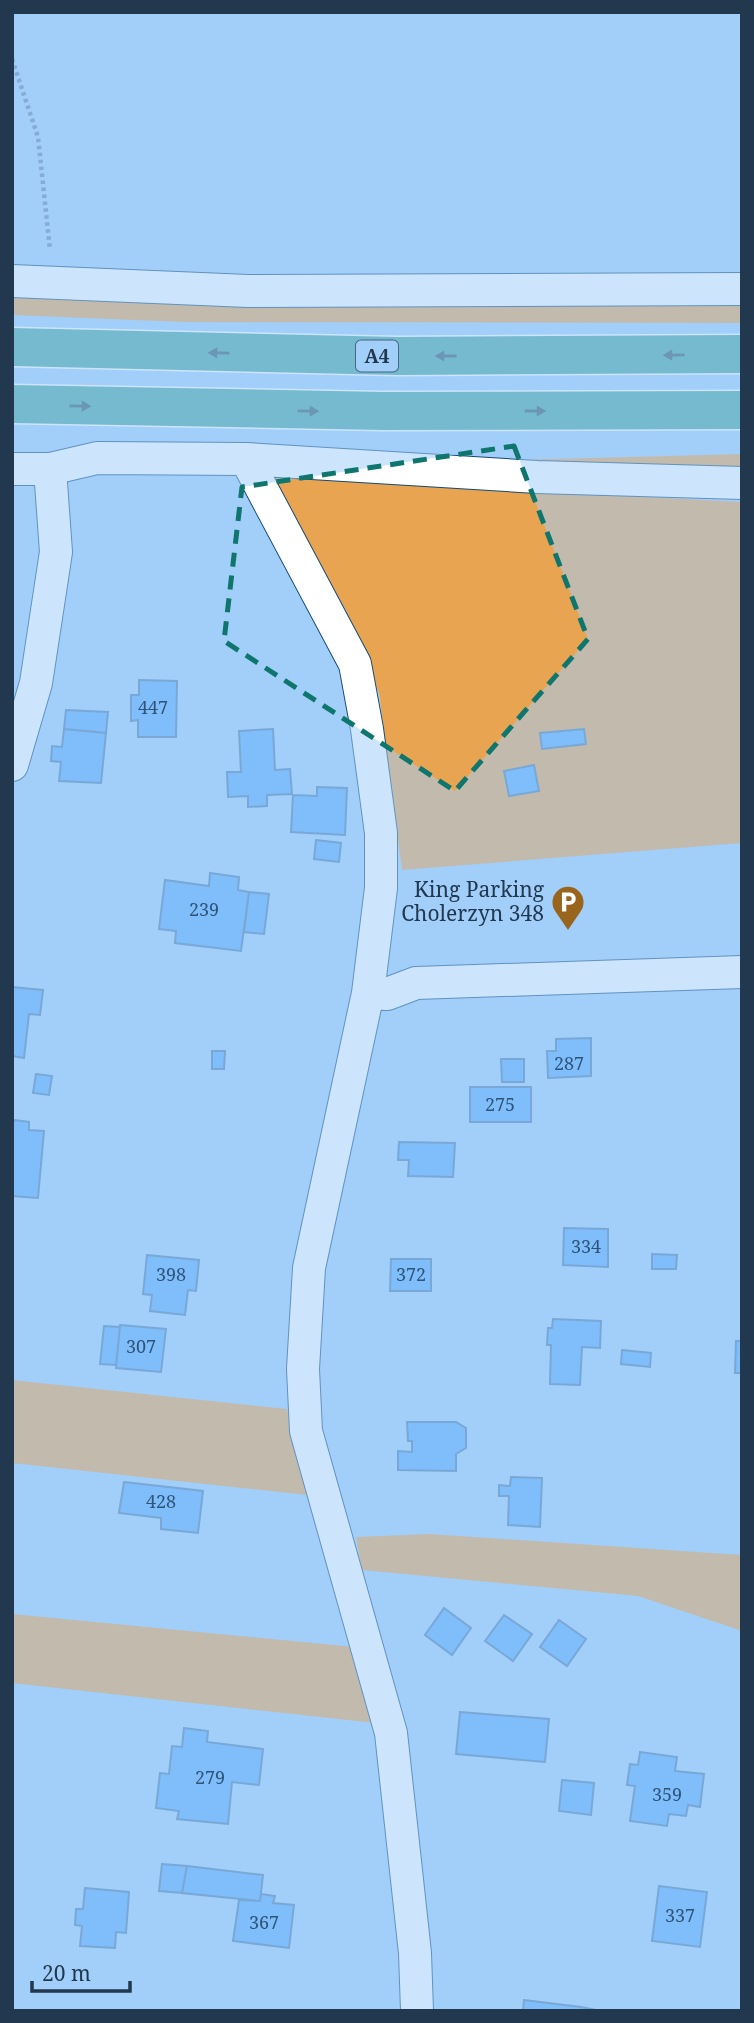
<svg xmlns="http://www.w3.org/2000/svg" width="754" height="2023" font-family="'Noto Serif',serif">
<rect width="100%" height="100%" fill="#a2cefa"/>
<path fill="#e9a451" d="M12 295 742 296V323L184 322 12 315Z
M742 454V479L445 462Z
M268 477 742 502V843L402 870 379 693 347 612Z
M12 1380 287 1409 308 1495 12 1463Z
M430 1534 742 1555V1631L638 1596 362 1570 356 1537Z
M12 1614 355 1647 375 1723 12 1683Z"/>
<path fill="#55aafa" stroke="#477bae" stroke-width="2" d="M139 680 177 681 176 737H138V720L131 721V695H139Z
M66 710 108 712 106 733 64 729Z
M64 729 106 733 101 783 59 781 61 762 51 761 52 746 62 747Z
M273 729 275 770 290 769 292 794 267 795V806L248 807V796L228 797 227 772H241L239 731Z
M584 729 586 744 542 749 540 733Z
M534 765 539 791 509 796 504 771Z
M317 787 347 788 345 835 291 832 293 795 317 796Z
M316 840 341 843 339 862 314 859Z
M210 873 239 877 238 890 249 892 241 951 175 943 176 931 159 929 165 880 209 886Z
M249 892 269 894 264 934 244 932Z
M12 987 43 990 40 1015 29 1014 24 1058 12 1056Z
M591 1038V1076L548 1078 547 1051H556V1039Z
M212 1051H225L224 1069H212Z
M501 1059H524V1082H502Z
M36 1074 52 1076 49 1095 33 1093Z
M470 1087H531V1122H470Z
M14 1120 29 1122V1130L44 1131 38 1198 12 1196V1128Z
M399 1142 455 1143 453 1177 408 1176 409 1160H398Z
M564 1228 608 1229V1267L563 1265Z
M652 1254 677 1255 676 1269H652Z
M147 1255 199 1260 196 1291 188 1290 185 1315 150 1311 152 1295 143 1294Z
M391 1259H431V1291H390Z
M553 1319 601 1321 600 1348 582 1347 580 1385 550 1384 551 1345H547L548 1328H552Z
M120 1325 166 1329 161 1372 116 1368Z
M104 1326 120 1327 116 1365 100 1364Z
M736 1341H742V1373H735Z
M622 1350 651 1353 650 1367 621 1364Z
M407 1422H456L466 1428V1448L456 1454V1471L398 1470V1451L412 1452V1441H408Z
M511 1477 542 1478 540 1527 508 1525 509 1496H499V1485L510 1486Z
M124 1482 203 1491 198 1533 161 1529V1518L119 1513Z
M444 1608 471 1628 452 1655 425 1635Z
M504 1615 532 1634 513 1661 485 1641Z
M559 1620 586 1639 567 1666 540 1647Z
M460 1712 549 1719 545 1762 456 1754Z
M184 1728 208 1731 207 1742 263 1749 259 1785 232 1782 228 1824 177 1819 179 1811 156 1808 160 1773 169 1774 172 1746 182 1747Z
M640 1752 677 1757 675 1771 704 1774 700 1807 688 1805 686 1816 669 1814 667 1826 630 1821 635 1786 627 1785 630 1764 638 1765Z
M562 1780 594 1783 591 1815 559 1811Z
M162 1864 187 1866 182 1893 159 1891Z
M187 1866 263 1875 260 1901 182 1893Z
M659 1886 707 1892 700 1947 652 1941Z
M85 1888 129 1892 126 1933 116 1932 115 1948 80 1946 82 1926 75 1925 76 1909H83Z
M261 1894 275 1896 273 1903 294 1905 289 1948 233 1941 239 1900 260 1901Z
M524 2000 581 2007 601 2011H523Z"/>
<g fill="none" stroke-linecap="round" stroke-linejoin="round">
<defs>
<path id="minor" d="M12 281 248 291 742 289
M246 459 355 664 367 729 381 833V888L368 993 309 1268 303 1369 306 1431 391 1733 415 1953 417 2011
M12 469H50L97 458 246 459 537 477 742 483
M12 765 36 683 56 552 50 469
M368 993 387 994 416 983 742 972"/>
<path id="highway" d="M12 347 397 356 742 354
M12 404 383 411 742 410"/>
</defs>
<use href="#minor" stroke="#134a79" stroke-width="34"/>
<use href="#highway" stroke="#fff" stroke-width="41"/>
<path stroke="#6283a5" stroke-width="4.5" stroke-dasharray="3.5 3.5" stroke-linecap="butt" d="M12 59 38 137 50 250"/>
<use href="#minor" stroke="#fff" stroke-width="32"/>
<use href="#highway" stroke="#42a39c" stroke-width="38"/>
</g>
<defs><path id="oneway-solid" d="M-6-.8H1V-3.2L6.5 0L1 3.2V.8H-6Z" transform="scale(1.75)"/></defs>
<g fill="#295362">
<use href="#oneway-solid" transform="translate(219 353) rotate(-179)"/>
<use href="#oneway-solid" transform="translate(674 355) rotate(179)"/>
<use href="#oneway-solid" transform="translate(446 356) rotate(180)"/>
<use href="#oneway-solid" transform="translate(80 406) rotate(1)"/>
<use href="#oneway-solid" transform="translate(308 411) rotate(1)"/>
<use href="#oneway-solid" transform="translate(535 411)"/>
</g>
<path d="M0 0H754V2023H0ZM514 446 588 639 455 791 224 641 242 487Z" fill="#a2cefa" fill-opacity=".55" fill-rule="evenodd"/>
<path fill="none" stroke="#0f766e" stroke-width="5" stroke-dasharray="14 9" stroke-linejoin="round" d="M514 446 588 639 455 791 224 641 242 487Z"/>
<defs>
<symbol id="parking-pin" viewBox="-11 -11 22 30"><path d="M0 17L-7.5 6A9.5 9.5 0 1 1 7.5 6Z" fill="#99641c" stroke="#a2cefa"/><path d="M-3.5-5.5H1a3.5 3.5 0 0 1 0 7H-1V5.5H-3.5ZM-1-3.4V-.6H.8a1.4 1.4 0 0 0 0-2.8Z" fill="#fff"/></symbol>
</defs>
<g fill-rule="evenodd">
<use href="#parking-pin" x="549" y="883" width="38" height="52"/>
</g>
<g text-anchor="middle" stroke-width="5" stroke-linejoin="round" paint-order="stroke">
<g font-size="18" fill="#2e5479">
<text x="153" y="714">447</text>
<text x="204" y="916">239</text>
<text x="569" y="1070">287</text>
<text x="500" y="1111">275</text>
<text x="586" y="1253">334</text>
<text x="171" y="1281">398</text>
<text x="411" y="1281">372</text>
<text x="141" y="1353">307</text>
<text x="161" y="1508">428</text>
<text x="210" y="1784">279</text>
<text x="667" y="1801">359</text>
<text x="680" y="1922">337</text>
<text x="264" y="1929">367</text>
</g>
<rect fill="#a2cefa" stroke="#486582" stroke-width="2" x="356" y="340.5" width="42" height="31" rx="5"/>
<g font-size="19" font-weight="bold" fill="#21384e">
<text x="377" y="363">A4</text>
</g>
<g font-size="21" fill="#21384e" stroke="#a2cefa" text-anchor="end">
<text x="544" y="897">King Parking<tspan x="544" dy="24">Cholerzyn 348</tspan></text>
</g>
</g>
<rect width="754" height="2023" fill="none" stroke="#21384e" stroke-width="28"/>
<path d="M32 1981v10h98v-10" fill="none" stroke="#21384e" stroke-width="3.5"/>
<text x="42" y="1981" font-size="21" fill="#21384e" stroke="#a2cefa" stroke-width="5" paint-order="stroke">20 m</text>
</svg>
